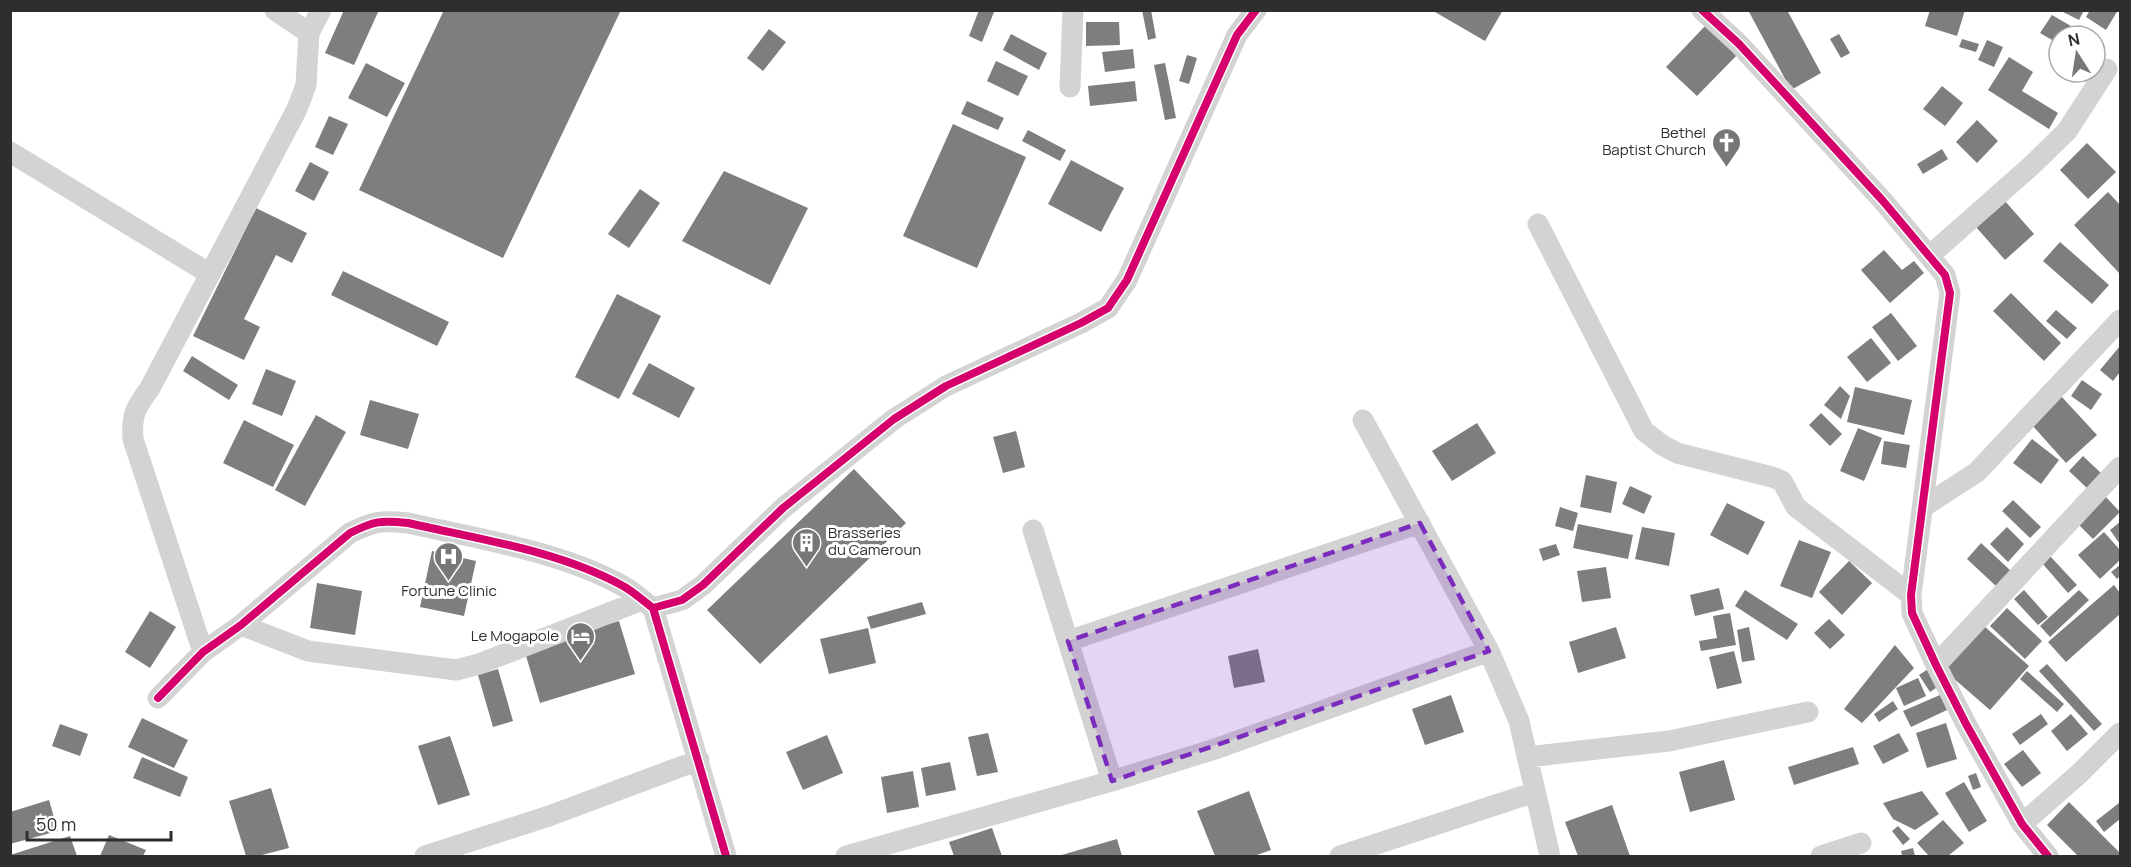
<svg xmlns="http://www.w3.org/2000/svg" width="2131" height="867" font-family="Manrope,sans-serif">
<rect width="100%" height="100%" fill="#fff"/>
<path fill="#7e7e7e" d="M344 10H379L354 65 325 53Z
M444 10H621L503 258 359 190Z
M979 10 994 12 982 42 969 36Z
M1142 10H1151L1156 38 1148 40Z
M1436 10H1503L1485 41 1435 12Z
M1748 10H1787L1821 73 1791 90Z
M1930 10H1965L1957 36 1925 26Z
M2059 10H2084L2079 20Z
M2090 10H2118L2106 30 2086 17Z
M2052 15 2088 36H2059V44L2040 33Z
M1086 22H1119L1120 45 1086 46Z
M1706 25 1737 55 1697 96 1666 67Z
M769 29 786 42 763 71 747 58Z
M1011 34 1047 53 1039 70 1003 50Z
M1839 34 1850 53 1841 58 1830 39Z
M1962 39 1979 44 1976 52 1959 47Z
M1987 40 2003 47 1994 67 1978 60Z
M2095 40 2105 46 2095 62Z
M1133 49 1135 68 1105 72 1102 52Z
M1187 55 1197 58 1189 84 1179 81Z
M2009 57 2033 72 2022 91 2058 113 2049 129 1988 90Z
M996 61 1028 76 1018 96 987 81Z
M366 63 405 83 387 117 348 98Z
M1165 63 1176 118 1165 120 1154 65Z
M1135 81 1137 101 1090 106 1088 86Z
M1942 86 1963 103 1945 126 1923 109Z
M967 101 1004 118 998 130 961 114Z
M329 116 348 124 333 155 315 147Z
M1977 120 1998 141 1977 163 1956 142Z
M953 124 1026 157 977 268 903 236Z
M1028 130 1066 150 1060 161 1022 141Z
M2087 143 2116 172 2088 199 2060 170Z
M1942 149 1948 159 1923 174 1917 164Z
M1071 160 1124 188 1101 232 1048 204Z
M310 162 329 172 314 201 295 191Z
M724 171 808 208 770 285 682 241Z
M640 189 660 203 629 248 608 234Z
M2108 192 2120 205V274L2074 225Z
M2005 201 2034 234 2005 260 1976 227Z
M256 208 307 233 292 263 276 255 244 319 260 327 244 360 193 336Z
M2060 242 2109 285 2092 304 2043 261Z
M1884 250 1902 270 1914 261 1924 273 1890 303 1861 270Z
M343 271 449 322 437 346 331 295Z
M2011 293 2061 343 2044 361 1993 311Z
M617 294 661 316 619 399 575 377Z
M2056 310 2077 328 2067 339 2046 321Z
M1891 313 1917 346 1898 361 1872 327Z
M1871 338 1891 363 1867 382 1847 357Z
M2120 346V372L2113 381 2100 370Z
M192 356 238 385 229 400 183 371Z
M649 363 695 388 679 418 632 394Z
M266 369 296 381 282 416 252 404Z
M2082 380 2102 394 2091 410 2071 396Z
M1840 386 1850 396 1841 419 1824 405Z
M1855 387 1912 400 1904 435 1847 422Z
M2061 396 2097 435 2066 463 2031 424Z
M370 400 419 414 408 449 360 435Z
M1821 413 1842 434 1830 446 1809 425Z
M316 415 346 432 305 506 275 490Z
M244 420 294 445 273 487 223 463Z
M1477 423 1496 453 1452 481 1432 451Z
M1858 428 1882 438 1864 481 1840 471Z
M1016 431 1025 467 1003 473 993 437Z
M2032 439 2059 460 2041 484 2013 463Z
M1884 441 1910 445 1906 468 1881 464Z
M2083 456 2102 474 2088 489 2069 471Z
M854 469 906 523 760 664 707 610Z
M1586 475 1617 482 1611 513 1580 507Z
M1630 486 1652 496 1644 514 1622 504Z
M2104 495 2120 512 2093 539 2076 522Z
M2013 500 2041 527 2030 538 2002 511Z
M1727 503 1765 522 1748 555 1710 535Z
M1560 507 1578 513 1573 531 1555 526Z
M2120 522V544L2110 530Z
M1578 524 1633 535 1628 559 1573 548Z
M1642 527 1675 533 1669 566 1635 559Z
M2007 527 2024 544 2008 562 1990 544Z
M2104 532 2120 550V560L2100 579 2078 555Z
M1799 540 1831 552 1812 598 1780 586Z
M1981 543 2011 571 1997 587 1967 559Z
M1556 544 1560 555 1543 561 1539 549Z
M432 551 476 561 464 616 420 607Z
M2050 556 2077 585 2068 593 2042 563Z
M1849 561 1872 583 1842 615 1819 592Z
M2120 565V576L2117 579 2111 572Z
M1606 567 1611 598 1582 602 1577 571Z
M317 583 362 591 355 635 310 628Z
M2114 585 2120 593V614L2066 662 2048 642Z
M1719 588 1724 609 1695 616 1690 595Z
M1745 590 1798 624 1787 640 1735 606Z
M2024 590 2048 617 2038 625 2014 599Z
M2079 590 2089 600 2050 637 2040 626Z
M922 602 926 614 871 629 867 617Z
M2007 608 2042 641 2025 659 1990 626Z
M150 611 176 627 150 668 125 652Z
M1730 613 1736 645 1701 651 1699 641 1717 638 1713 616Z
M1829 619 1845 635 1830 649 1814 633Z
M619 621 635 674 540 703 524 649Z
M1984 626 2029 666 1990 710 1944 670Z
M1616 627 1626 658 1578 673 1569 642Z
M1749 627 1755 660 1742 662 1737 630Z
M868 628 876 663 829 674 820 639Z
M1895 645 1914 668 1862 723 1844 709Z
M1258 649 1265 682 1234 688 1228 656Z
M1734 651 1742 683 1717 689 1709 657Z
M2047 664 2102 724 2094 731 2039 671Z
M498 669 513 721 493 727 478 675Z
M1928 669 1939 686 1930 692 1919 675Z
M2027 671 2064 704 2057 712 2020 679Z
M1918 678 1926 696 1904 706 1896 688Z
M1451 695 1464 732 1425 745 1412 709Z
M1940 695 1947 710 1911 727 1903 711Z
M1893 701 1898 709 1879 722 1874 714Z
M2041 714 2048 724 2020 745 2012 734Z
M2071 714 2088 734 2067 751 2051 731Z
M142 718 188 740 174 768 128 747Z
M1946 723 1957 759 1927 768 1916 733Z
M60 724 88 734 80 756 52 746Z
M988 733 998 772 977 776 968 737Z
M1899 733 1909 751 1883 764 1873 746Z
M827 735 843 773 803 790 786 752Z
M450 736 470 795 438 805 418 746Z
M1853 747 1859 764 1794 785 1788 767Z
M2023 750 2041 773 2022 787 2004 764Z
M142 757 188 777 180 797 133 778Z
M1724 760 1735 800 1690 812 1679 772Z
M950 762 956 790 926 796 921 768Z
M913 771 919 807 887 813 881 777Z
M1976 773 1981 787 1973 790 1968 776Z
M1964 782 1987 821 1969 832 1945 793Z
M271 788 289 848 258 856H246L229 801Z
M1249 791 1271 850 1254 856H1215L1197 811Z
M1922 791 1939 814 1915 830 1893 819 1883 803Z
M49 800 58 831 10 844V812Z
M2069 802 2120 853V856H2078L2047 825Z
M2119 803 2120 819 2104 832 2096 821Z
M1612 805 1630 856H1578L1565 822Z
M1943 820 1964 843 1948 856H1929L1917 843Z
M1898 826 1910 839 1903 845 1892 831Z
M992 828 1002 856H954L949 842Z
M109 835 146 850 143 856H100Z
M70 836 77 856H10V855Z
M1117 839 1122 856H1058Z
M1913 848 1915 856H1902L1901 851Z"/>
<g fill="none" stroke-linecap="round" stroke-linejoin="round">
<path stroke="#d3d3d3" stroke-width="21" d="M275 10 309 33
M1702 10 1739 44 1883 201 1945 275 1950 293 1911 595 1912 613 1936 665 1966 724 2022 824 2048 856
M1070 87 1073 10
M10 152 210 274
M1538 224 1644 431 1662 445 1677 453 1772 477 1782 481 1796 507 1911 595
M1929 256 2031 166 2067 131 2107 69
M1363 420 1489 651 1519 721 1550 856
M1923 507 1977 472 2120 320
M1033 530 1112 781
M653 608 682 600 703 585 783 508 894 419 946 386 1081 323 1108 308 1127 280 1237 35 1256 10
M241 625 308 651 456 670 479 664 642 600
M1068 641 1420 523
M203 652 133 439C131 415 136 407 150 388L297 109 306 85 309 33 321 10
M1936 665 2120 467
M158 698 203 652 241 625 350 533C374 521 381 520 408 523 478 539 560 551 623 586 634 592 643 601 653 608L726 856
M1527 757 1669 741 1808 712
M2022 824 2080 773 2120 733
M425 856 549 816 699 760
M846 856 1112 781 1215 749 1489 651
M1340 856 1535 792
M1821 856 1861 843"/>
<defs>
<path id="cycleway" d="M1702 10 1739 44 1883 201 1945 275 1950 293 1911 595 1912 613 1936 665 1966 724 2022 824 2048 856
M653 608 682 600 703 585 783 508 894 419 946 386 1081 323 1108 308 1127 280 1237 35 1256 10
M158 698 203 652 241 625 350 533C374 521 381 520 408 523 478 539 560 551 623 586 634 592 643 601 653 608L726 856"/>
</defs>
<use href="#cycleway" stroke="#fff" stroke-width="11"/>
<use href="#cycleway" stroke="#d6006c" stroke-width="8"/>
</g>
<path fill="#7b2cbf" fill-opacity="0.2" stroke="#7b2cbf" stroke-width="4.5" stroke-dasharray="12 8" stroke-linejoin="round" d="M1420 523 1489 651 1112 781 1068 641Z"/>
<defs>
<symbol id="church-pin" viewBox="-11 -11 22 30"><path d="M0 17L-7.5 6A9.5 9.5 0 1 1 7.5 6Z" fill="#777" stroke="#fff"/><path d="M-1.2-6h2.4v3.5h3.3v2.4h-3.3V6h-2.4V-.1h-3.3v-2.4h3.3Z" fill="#fff"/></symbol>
<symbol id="building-pin" viewBox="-11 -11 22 30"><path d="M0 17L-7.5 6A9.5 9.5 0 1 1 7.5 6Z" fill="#777" stroke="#fff"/><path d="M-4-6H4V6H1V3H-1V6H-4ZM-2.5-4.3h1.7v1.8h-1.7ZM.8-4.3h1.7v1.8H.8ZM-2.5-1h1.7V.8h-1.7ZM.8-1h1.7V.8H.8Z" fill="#fff"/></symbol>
<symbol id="hospital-pin" viewBox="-11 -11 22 30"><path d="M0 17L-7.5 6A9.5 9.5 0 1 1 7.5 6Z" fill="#777" stroke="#fff"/><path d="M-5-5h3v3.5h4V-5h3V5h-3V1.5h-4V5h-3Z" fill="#fff"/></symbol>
<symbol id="hotel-pin" viewBox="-11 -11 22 30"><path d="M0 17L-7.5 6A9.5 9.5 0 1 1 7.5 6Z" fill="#777" stroke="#fff"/><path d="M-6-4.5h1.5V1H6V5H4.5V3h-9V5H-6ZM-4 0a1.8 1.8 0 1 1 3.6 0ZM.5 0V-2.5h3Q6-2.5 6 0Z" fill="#fff"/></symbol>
</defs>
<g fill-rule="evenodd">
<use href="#church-pin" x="1710" y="126" width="33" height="45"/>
<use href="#building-pin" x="790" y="526" width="33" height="45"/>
<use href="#hospital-pin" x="432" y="540" width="33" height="45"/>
<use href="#hotel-pin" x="564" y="620" width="33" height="45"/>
</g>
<g text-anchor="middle" stroke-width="6" stroke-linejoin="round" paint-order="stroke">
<g font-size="15" fill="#2e2e2e" stroke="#fff" text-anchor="end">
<text x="1706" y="138">Bethel<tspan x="1706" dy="17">Baptist Church</tspan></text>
<text x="828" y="538" text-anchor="start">Brasseries<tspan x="828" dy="17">du Cameroun</tspan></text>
<text x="449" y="596" text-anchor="middle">Fortune Clinic</text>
<text x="559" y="641">Le Mogapole</text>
</g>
</g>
<rect width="2131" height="867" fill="none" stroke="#2e2e2e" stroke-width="24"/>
<g transform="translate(2077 54) rotate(348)"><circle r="28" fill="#ffffff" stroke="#ababab" stroke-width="1.5"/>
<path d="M0-4.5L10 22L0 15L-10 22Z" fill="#777777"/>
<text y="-9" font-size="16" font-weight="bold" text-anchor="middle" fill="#2e2e2e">N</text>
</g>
<path d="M27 831v9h144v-9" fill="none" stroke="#2e2e2e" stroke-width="3"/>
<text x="36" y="831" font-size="18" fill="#2e2e2e" stroke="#ffffff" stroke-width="4.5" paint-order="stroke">50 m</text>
</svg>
